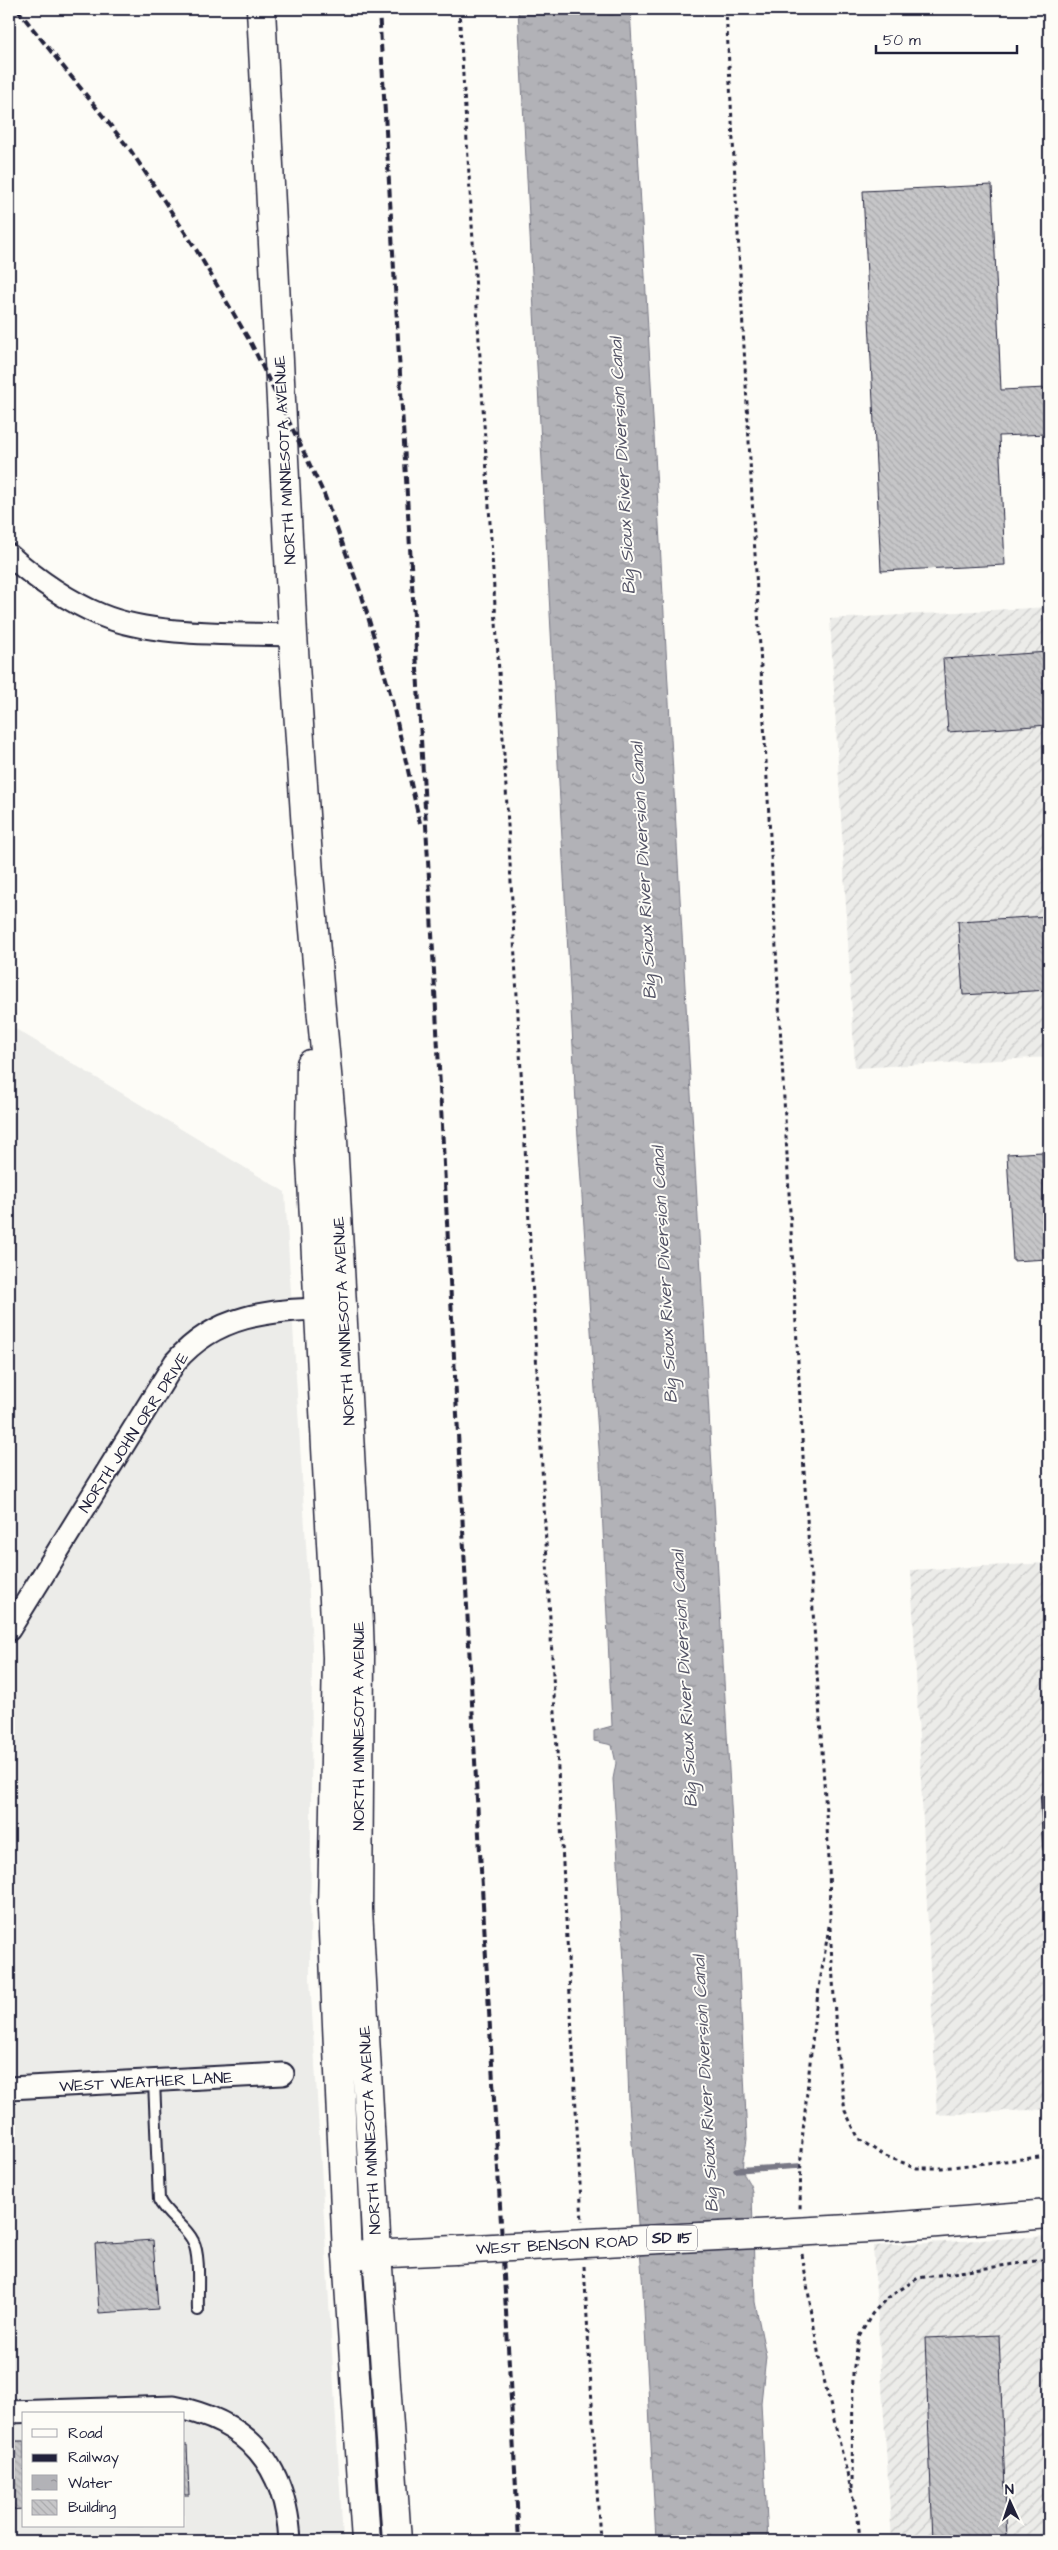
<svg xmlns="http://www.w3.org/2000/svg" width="1058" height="2550" font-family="'Architects Daughter',sans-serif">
<defs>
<pattern id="industrial-furrows" width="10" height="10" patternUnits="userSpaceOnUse" patternTransform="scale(1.25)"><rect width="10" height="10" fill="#ecece9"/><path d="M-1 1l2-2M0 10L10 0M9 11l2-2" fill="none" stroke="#cacac9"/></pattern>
<pattern id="water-ripples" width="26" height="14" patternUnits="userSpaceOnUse" patternTransform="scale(1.25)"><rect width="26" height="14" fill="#b2b2b7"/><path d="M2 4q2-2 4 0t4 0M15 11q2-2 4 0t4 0" fill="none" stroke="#909096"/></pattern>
<pattern id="building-back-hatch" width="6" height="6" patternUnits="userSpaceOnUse" patternTransform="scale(1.25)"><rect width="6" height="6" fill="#c6c6c8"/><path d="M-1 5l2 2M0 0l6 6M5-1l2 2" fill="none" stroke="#aaaaad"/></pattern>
</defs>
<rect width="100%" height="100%" fill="#fdfcf7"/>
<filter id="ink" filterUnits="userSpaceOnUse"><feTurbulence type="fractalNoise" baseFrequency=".02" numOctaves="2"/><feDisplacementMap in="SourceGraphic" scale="10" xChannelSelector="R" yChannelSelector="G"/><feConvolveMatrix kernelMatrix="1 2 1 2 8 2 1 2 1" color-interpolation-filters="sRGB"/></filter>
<g filter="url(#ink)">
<path fill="#ecece9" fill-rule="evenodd" d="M9 1025 285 1192 312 1645 310 1978 343 2541H9ZM24 2414H184V2526H24Z"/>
<path fill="url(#industrial-furrows)" d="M1049 607V1057L855 1068 830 619Z
M1049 1563V2109L937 2115 911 1570Z
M1049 2236V2541H892L873 2246Z"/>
<path fill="url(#water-ripples)" stroke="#787885" d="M518 9H630L734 1858 747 2139C746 2151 740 2162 744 2174 747 2181 751 2184 752 2192L755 2302 766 2356 761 2403 768 2541H656L643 2290 629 2103 625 1979 613 1779 616 1763 612 1745 594 1741V1731L612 1726 600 1464 577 1122Z"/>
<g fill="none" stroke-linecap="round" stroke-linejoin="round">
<path stroke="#787885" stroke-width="5.5" d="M736 2170 799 2166"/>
</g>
<path fill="url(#building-back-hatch)" stroke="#22223b" d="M992 185 1001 390 1047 388 1049 434 999 436 1005 565 881 571 863 191Z
M1049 652V725L948 732 943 659Z
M1049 916V990L963 995 958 921Z
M1042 1152 1048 1259 1013 1261 1007 1154Z
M153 2240 158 2309 99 2313 95 2244Z
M999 2335 1007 2541H933L925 2338Z
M9 2441H24V2509L9 2510Z
M184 2445H187L189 2495H184Z"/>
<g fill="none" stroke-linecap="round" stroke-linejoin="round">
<defs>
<path id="service" d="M1049 1795 1047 1797 1049 1847
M154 2081 159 2200C167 2216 186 2226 193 2241 201 2257 197 2292 198 2310"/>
<path id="minor" d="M9 555C35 578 68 601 101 615 154 637 235 633 293 635
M9 1630 175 1362C218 1312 272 1311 334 1308
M9 2088 283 2074
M9 2412 174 2407C248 2421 286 2465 290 2541"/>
<path id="secondary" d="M261 9 293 635 309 874 333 1140 358 1599 360 1656 358 1909 377 2253
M311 1064 310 1142 337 1657 332 1910 347 2255"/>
<path id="primary" d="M888 2227 1049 2214
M377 2253 397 2541
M366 2541 347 2255 455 2250"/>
</defs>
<use href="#service" stroke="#22223b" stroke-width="14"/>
<use href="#minor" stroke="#22223b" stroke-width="25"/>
<use href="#secondary" stroke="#22223b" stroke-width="31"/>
<use href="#primary" stroke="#22223b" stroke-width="31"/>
<path stroke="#22223b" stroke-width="3" stroke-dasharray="4 4" stroke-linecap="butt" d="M459 9 506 788 582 2222
M726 9 803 1456 829 1859 830 1920 815 2013 801 2151 800 2211
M830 1927 837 2050 845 2111 859 2139 883 2155 917 2168H942L1049 2156
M802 2254 820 2363 858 2518 860 2541
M584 2266 600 2541
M852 2488 853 2372 859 2337 872 2314 886 2299 918 2278 1049 2259"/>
<use href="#service" stroke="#fdfcf7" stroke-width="10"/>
<use href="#minor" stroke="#fdfcf7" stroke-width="21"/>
<use href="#secondary" stroke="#fdfcf7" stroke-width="28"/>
<use href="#primary" stroke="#fdfcf7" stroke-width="28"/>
<path stroke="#22223b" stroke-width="4" stroke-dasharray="8 4" stroke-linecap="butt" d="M17 9 131 151 194 246 252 345 324 494 362 596 391 696 420 823
M379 9 430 895 477 1799 519 2541"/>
<defs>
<path id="primary-bridge" d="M455 2250 888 2227"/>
</defs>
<use href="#primary-bridge" stroke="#22223b" stroke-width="31" stroke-linecap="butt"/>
<use href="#primary-bridge" stroke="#fdfcf7" stroke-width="28"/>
</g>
</g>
<g text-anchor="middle" stroke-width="4" stroke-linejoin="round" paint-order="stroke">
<rect fill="#fdfcf7" stroke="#646373" stroke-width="1" x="647" y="2225.5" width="50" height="25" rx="4"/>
<g font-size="15" font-weight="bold" fill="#22223b">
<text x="672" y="2243">SD 115</text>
</g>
<g font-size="16" fill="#22223b" stroke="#fdfcf7">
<text transform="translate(284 460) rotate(-93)" y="6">NORTH MINNESOTA AVENUE</text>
<text transform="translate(343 1321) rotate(-93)" y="6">NORTH MINNESOTA AVENUE</text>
<text transform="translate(133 1432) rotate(-57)" y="6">NORTH JOHN ORR DRIVE</text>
<text transform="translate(358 1726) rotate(-90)" y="6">NORTH MINNESOTA AVENUE</text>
<text transform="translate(146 2081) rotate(-3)" y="6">WEST WEATHER LANE</text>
<text transform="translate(369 2130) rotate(-93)" y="6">NORTH MINNESOTA AVENUE</text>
<text transform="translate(557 2244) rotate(-3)" y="6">WEST BENSON ROAD</text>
</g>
<g font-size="18" font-style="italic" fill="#545466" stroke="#fdfcf7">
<text transform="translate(622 466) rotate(-93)" y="6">Big Sioux River Diversion Canal</text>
<text transform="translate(643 871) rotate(-93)" y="6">Big Sioux River Diversion Canal</text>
<text transform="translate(664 1275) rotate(-93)" y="6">Big Sioux River Diversion Canal</text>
<text transform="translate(684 1679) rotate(-93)" y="6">Big Sioux River Diversion Canal</text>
<text transform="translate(705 2084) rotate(-93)" y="6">Big Sioux River Diversion Canal</text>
</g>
</g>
<rect width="1058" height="2550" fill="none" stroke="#fdfcf7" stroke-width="30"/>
<rect x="15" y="15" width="1028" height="2520" fill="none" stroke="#22223b" stroke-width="2" filter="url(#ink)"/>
<rect x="22" y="2412" width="162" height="115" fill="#fdfcf7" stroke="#a5a5ac"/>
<rect x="32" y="2429" width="25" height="8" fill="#fdfcf7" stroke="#a5a5ac"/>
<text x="68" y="2438" font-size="15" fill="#22223b">Road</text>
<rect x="32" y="2454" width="25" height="8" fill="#22223b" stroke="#a5a5ac"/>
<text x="68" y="2462" font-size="15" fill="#22223b">Railway</text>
<rect x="32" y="2475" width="25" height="15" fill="url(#water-ripples)" stroke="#a5a5ac"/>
<text x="68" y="2488" font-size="15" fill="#22223b">Water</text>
<rect x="32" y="2500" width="25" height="15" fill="url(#building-back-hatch)" stroke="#a5a5ac"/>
<text x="68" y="2512" font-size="15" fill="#22223b">Building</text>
<g transform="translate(1010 2502) rotate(357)" stroke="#fdfcf7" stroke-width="4" paint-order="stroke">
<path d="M0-4L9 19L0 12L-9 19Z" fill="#22223b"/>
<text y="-8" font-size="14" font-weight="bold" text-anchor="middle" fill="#22223b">N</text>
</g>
<path d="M876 45v8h141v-8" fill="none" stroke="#22223b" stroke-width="2.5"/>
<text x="883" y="45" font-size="15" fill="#22223b" stroke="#fdfcf7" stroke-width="4" paint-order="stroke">50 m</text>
</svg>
